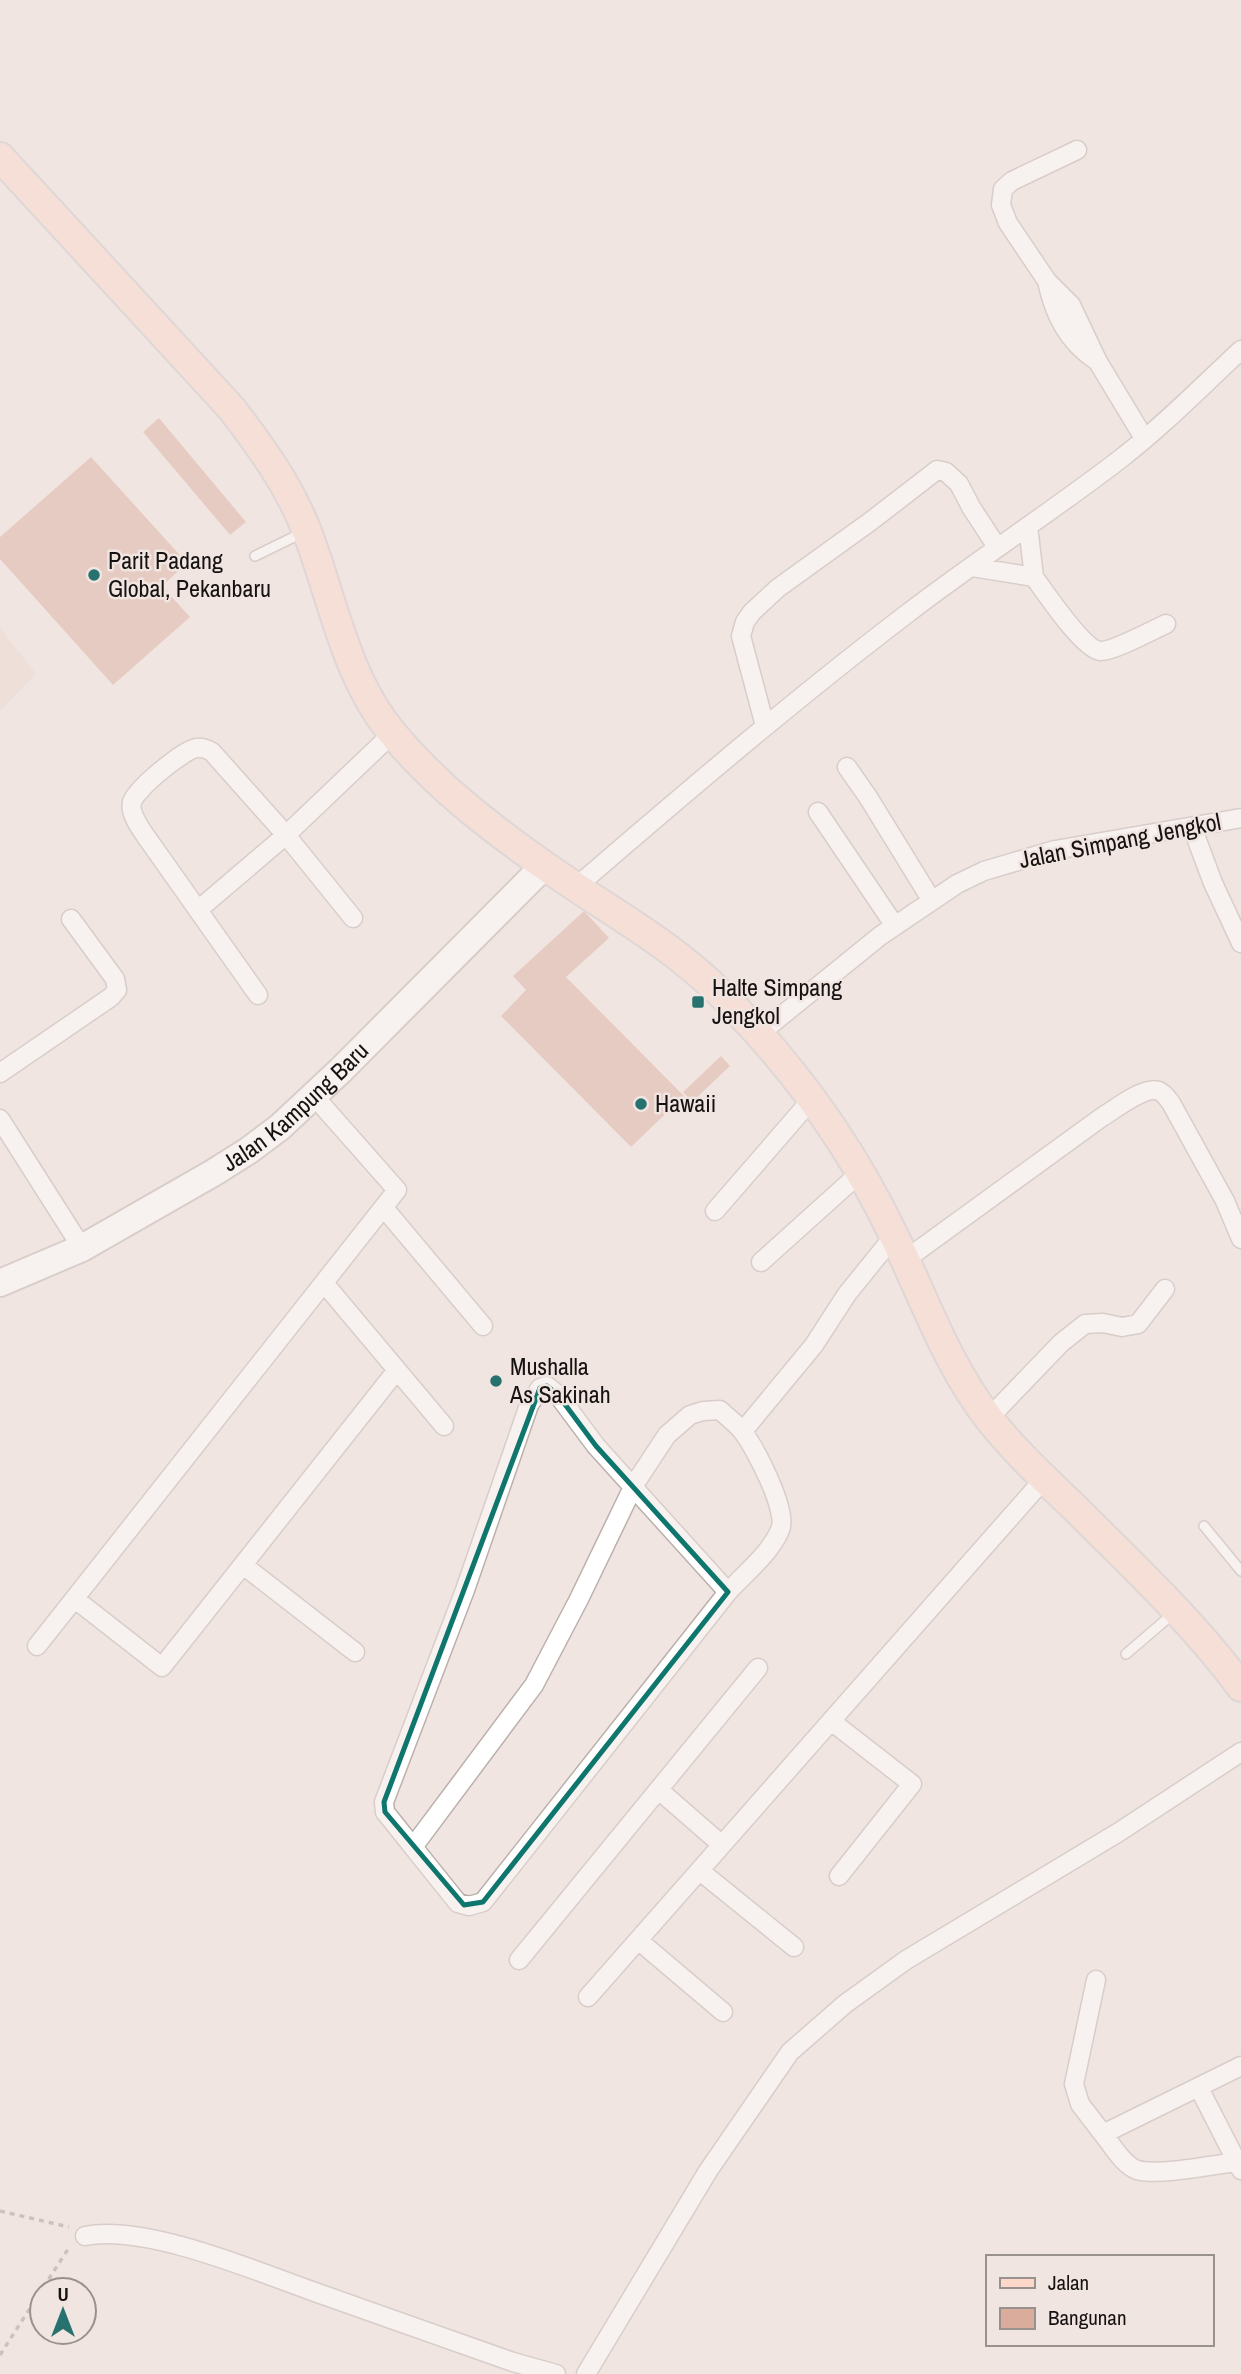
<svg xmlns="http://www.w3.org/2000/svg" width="1241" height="2374" font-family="'Archivo Narrow',sans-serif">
<rect width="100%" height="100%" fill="#f1e5e1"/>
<path fill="#ead7cf" d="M0 628 36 674 0 711Z"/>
<path fill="#daac9b" d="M159 418 246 522 230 535 143 432Z
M91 457 187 563 162 586 190 617 113 685 0 559V537Z
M584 911 609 938 566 977 684 1096 631 1147 501 1016 526 990 513 976Z
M721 1056 730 1066 692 1102 683 1092Z"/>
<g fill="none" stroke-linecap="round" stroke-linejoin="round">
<defs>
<path id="lane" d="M255 556 304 532
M1204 1526 1241 1571
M1126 1654 1175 1612"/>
<path id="street" d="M1077 150 1012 181 1003 189 1001 205 1008 223 1047 281 1071 305 1098 362 1144 438
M1047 281C1054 315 1068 342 1097 361
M1028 526 1034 577
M972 567 1034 577C1045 592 1083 649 1100 651 1112 652 1153 630 1166 624
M765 726 741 636 745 622 752 612 778 588 871 521 937 470 946 472 959 484 971 507 997 547
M847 767 868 797 932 901
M818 812 895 926
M1192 827 1213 883 1241 943
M576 887C685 793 794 700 908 613 977 560 1050 513 1119 460 1162 427 1201 387 1241 350
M198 910 286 835 392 734
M258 995 147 838C141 829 129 814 132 802 136 789 182 751 196 748 202 747 207 749 212 752L286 835 353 918
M759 1034 880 936 957 884 984 871 1055 850 1241 818
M0 1073 111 997 117 990 115 979 71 919
M0 1119 82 1248
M384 1208 483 1326
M715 1211 812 1099
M905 1260 1102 1117C1114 1110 1145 1085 1159 1091 1164 1093 1168 1099 1171 1103L1225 1201 1241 1239
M761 1262 861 1172
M324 1283 444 1426
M720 1410C727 1417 737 1424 743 1432 755 1448 789 1512 780 1530 770 1554 745 1573 728 1592L483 1902 469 1906 458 1903 413 1847 534 1685 579 1599 634 1485 667 1435 690 1415 703 1411Z
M988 1419 1061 1343 1085 1324 1103 1323 1122 1327 1138 1324 1165 1289
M743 1431 814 1345 847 1294 894 1236
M243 1565 355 1652
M75 1599 162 1667 397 1370
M37 1646 397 1190 314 1096
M831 1721 912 1784 839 1876
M660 1791 722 1845
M413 1847 385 1812 384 1802 465 1590 529 1405 540 1388 547 1386 558 1395 596 1446 728 1592
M700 1871 794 1947
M638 1940 723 2012
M519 1960 758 1668
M1096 1980 1074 2084 1080 2104 1103 2134 1241 2066
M588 1997 1044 1479
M1199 2088 1241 2170
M1103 2134C1112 2145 1123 2165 1137 2170 1159 2176 1212 2165 1236 2162
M85 2236C145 2224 253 2270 312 2291 379 2314 446 2338 513 2362L556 2374
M586 2374 708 2171 790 2052 845 2004 906 1960 1119 1832 1241 1752"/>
<g id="secondary">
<path id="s1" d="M0 1283 82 1248 213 1173 248 1151 280 1127 341 1070 544 866"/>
</g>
<path id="primary" d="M0 157 232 409C261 447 288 484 306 529 333 598 345 678 394 735 436 786 491 828 545 866 604 908 668 941 720 993 791 1063 851 1146 894 1236 924 1298 947 1365 990 1420 1016 1453 1047 1481 1077 1510 1133 1566 1194 1623 1241 1687"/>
</defs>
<use href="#lane" stroke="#bbb0ab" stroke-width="12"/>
<use href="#street" stroke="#bbb0ab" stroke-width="21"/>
<use href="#secondary" stroke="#bbb0ab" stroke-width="30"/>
<use href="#primary" stroke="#c7c6c6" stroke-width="32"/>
<path stroke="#9f9693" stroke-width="3.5" stroke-dasharray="5 5" stroke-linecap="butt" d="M0 2211 69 2227
M0 2355 70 2246"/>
<use href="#lane" stroke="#fff" stroke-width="9"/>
<use href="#street" stroke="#fff" stroke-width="18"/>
<use href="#secondary" stroke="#fff" stroke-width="26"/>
<use href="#primary" stroke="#fcd7ca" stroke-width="28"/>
</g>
<path d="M0 0H1241V2374H0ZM547 1386 558 1395 596 1446 728 1592 483 1902 464 1905 385 1812 384 1802 540 1388Z" fill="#f1e5e1" fill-opacity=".55" fill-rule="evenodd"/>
<path fill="none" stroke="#0f766e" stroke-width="5" stroke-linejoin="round" d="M547 1386 558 1395 596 1446 728 1592 483 1902 464 1905 385 1812 384 1802 540 1388Z"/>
<g fill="#27716f" stroke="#f1e5e1" stroke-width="2.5">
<circle cx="94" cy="575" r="7"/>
<rect x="691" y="995" width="14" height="14" rx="3.5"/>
<circle cx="641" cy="1104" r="7"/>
<circle cx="496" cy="1381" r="7"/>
</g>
<g text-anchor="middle" stroke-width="5" stroke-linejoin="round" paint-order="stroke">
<g font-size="24" fill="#161211" stroke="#f1e5e1" text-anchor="start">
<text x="108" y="569">Parit Padang<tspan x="108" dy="28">Global, Pekanbaru</tspan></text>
<text x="712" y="996">Halte Simpang<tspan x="712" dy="28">Jengkol</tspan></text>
<text x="655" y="1112">Hawaii</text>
<text x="510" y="1375">Mushalla<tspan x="510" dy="28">As Sakinah</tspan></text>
</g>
<g font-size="24" fill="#161211" stroke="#f1e5e1">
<text transform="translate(1120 841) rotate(-11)" y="8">Jalan Simpang Jengkol</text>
<text dy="8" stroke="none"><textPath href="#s1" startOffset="346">Jalan Kampung Baru</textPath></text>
</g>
</g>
<rect x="986" y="2255" width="228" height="91" fill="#f1e5e1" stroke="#99918e" stroke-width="2"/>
<rect x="1000" y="2278" width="35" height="10" fill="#fcd7ca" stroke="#99918e" stroke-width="2"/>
<text x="1048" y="2290" font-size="21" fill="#161211">Jalan</text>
<rect x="1000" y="2308" width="35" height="21" fill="#daac9b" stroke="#99918e" stroke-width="2"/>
<text x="1048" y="2325" font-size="21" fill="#161211">Bangunan</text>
<g transform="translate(63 2311)"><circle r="33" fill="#f1e5e1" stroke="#99918e" stroke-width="2"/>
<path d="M0-5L12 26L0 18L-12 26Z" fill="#27716f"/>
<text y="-10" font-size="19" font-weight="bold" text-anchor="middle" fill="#161211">U</text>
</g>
</svg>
